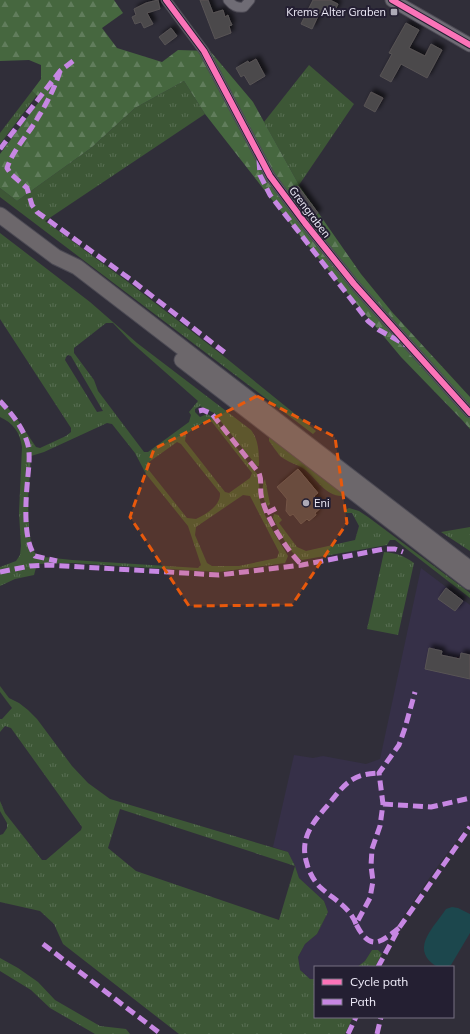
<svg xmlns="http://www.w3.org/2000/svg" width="470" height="1034" font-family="Mulish,sans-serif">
<defs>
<pattern id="grass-tufts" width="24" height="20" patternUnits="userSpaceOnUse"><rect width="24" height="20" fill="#3d5736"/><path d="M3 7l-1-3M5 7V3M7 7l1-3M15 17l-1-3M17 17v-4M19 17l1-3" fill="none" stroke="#596f54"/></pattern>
<pattern id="forest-firs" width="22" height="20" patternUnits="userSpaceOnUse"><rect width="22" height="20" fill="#46673f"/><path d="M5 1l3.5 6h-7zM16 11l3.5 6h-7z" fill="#617d5c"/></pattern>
<filter id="shadow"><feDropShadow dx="3.5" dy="-3.5" stdDeviation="2" flood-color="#0009"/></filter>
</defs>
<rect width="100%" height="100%" fill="#302e39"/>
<path fill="#363048" d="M421 568 470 605V822L432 874 396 927 382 954 378 950H372L365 961 357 967H315V979H310L300 970 298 957 305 944 317 934 328 912 324 901 299 878 295 866 288 852 273 847 294 755 313 758 323 756 366 764 380 759Z"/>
<path fill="url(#grass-tufts)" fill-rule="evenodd" d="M309 65 354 104 299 185 264 122Z
M184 81 205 114 45 221 128 282 226 358 316 431 313 434 0 197V188L17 201 91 148 135 108Z
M32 91 37 95 0 144V133Z
M0 233 90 302 137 343 251 430C259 440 259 454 259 466H257L214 413 200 406 195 409V412L200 417 207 414 213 417 257 474C261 482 258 492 260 501 265 520 278 539 288 556L285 563 218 572 72 563 37 564 34 575 15 579 0 586V567L16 561 20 555 21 546 19 513 22 447C20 432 13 423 0 417V399L15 416 36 447 40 448 66 436 71 432V428L0 319ZM106 323H113L131 342 198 401 189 412 191 415 189 422 148 452H144L98 391 94 380 74 353V348ZM68 355 71 356 103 411 97 412 65 360 66 357ZM206 421 212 422 252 473 250 478 229 493 225 492 185 441 186 434ZM107 423 112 424 135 453 146 474 188 526 201 565 198 568 72 560 44 557 36 554 32 549 29 529 28 500 31 456 44 452ZM177 442 181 444 220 493C221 505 207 514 196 519L187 518 148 469 149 462ZM243 495 250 496 279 552 277 558 239 566H212L207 563 195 535 196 527Z
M269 437H270L343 493 342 496C325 496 316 478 304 469 297 464 287 462 280 456 276 451 272 445 269 441Z
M265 479 270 504 268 506C262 500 261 487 265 479Z
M349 508 359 511 368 517 470 593V598L395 540H390L387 545 302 560C288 553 280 531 273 518L274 514 278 515 282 520 279 523 297 547 306 551 355 540 359 526 352 513H345V510Z
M470 527V551L441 532Z
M384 552C397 553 404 556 414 563L398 635 367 629Z
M0 686 9 698 19 703 28 710 37 719 72 766 88 783 110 799 288 852 295 866 299 878 324 901 328 912 317 934 305 944 298 957 300 970 310 979H315V1017H353L345 1034H179L63 944 54 924 40 911 0 902V835L3 834 7 828V823L0 811V801L5 813 42 860H46L81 830 82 827 11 728 5 726 0 732V719H2L12 708 0 692ZM120 809 295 866 279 920 136 871 108 848Z
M372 950H378L382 954 375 967H357L365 961Z
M0 958 18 968 38 982 55 1000 100 1026 126 1029 130 1034H95L50 1008 31 990 0 971Z"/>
<path fill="url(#forest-firs)" d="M0 0H114L123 13 102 28 117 48 162 62 178 50 210 51 253 102 299 185 361 274 392 312 470 397V429L463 421 401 357 305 242 205 114 184 81 135 108 91 148 17 201 0 188V154L41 99 32 91 41 79V65L29 60 0 61Z"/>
<path fill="#1c474d" d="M452 907 458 908 470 914V933L451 965C445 968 438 968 433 964 411 947 435 926 446 909Z"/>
<path fill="#4c494b" stroke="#585455" filter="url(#shadow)" d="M158 0 160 9 147 13 153 24 144 28 141 22 135 24 132 17 136 15 134 9 146 3Z
M200 0H208L213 13 223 10 225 17 228 15 230 21 232 25 229 26 231 33 215 39Z
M313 0H330L338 4 331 18 320 12 312 29 301 24Z
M406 23 419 30 409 48 425 56 431 44 442 50 427 78 401 64 391 82 380 76 392 54 389 53Z
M171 28 177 36 165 45 159 37Z
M256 59 265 76 250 85 244 75 241 77 236 68 248 61 249 63Z
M371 92 383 98 375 112 364 106Z
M298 186 318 213 310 219 290 192Z
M298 469 318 493 314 496 323 506 315 513 316 515 309 521 307 519 301 524 293 514 290 516 286 511 287 499 277 487Z
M446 588 463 601 455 611 438 599Z
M429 648 442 651 441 655 460 659 461 653 470 655V679L425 669Z"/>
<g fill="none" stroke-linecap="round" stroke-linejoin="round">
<defs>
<path id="street" d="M166 0 204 51 270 176 305 223 354 284 470 413
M228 0C233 6 237 8 244 7L250 0"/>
<path id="secondary" d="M392 0 470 45"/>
<path id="primary" d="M0 215 56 257 77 267 470 569
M182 360 470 582"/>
</defs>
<use href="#street" stroke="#4c4a54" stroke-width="11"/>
<use href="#secondary" stroke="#4c4a54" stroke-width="15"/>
<use href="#primary" stroke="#4c4a54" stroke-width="17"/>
<use href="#street" stroke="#6f6c75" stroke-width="9"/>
<use href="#secondary" stroke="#6f6c75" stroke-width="13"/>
<use href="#primary" stroke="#6c676b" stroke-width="15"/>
<path stroke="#c787e3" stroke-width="5" stroke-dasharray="10 5" stroke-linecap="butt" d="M60 71C54 91 43 110 32 127 23 140 12 153 7 168L11 174 27 188 32 205 37 212 130 279 228 355
M0 149 60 71 73 61
M259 160 260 175 270 195 368 321 379 330 406 345
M0 401C12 414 23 427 28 445 30 454 29 465 28 475 26 497 22 538 35 556L57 561
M199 411 203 410 212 414 259 473C262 480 260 487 261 494 264 515 287 551 302 565
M267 513 279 507
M0 572 30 566 48 565 219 575 302 565 384 549H395L403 552
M383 804 431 807 470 798
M356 924C349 906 334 900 320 887 314 881 309 872 307 864 299 839 312 823 328 805 345 784 351 774 379 773
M399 928C379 944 370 951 356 924L370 898 373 881 371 866 372 849 380 826 383 804 379 773 399 745 405 728 415 692
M43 944 161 1034
M378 967 399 928 470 827
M348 1034 356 1017
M377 1034 381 1017"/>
<defs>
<path id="cycleway" d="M166 0 204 51 270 176 305 223 354 284 470 413
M392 0 470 45"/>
</defs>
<use href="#cycleway" stroke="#241f32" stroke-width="8"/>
<use href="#cycleway" stroke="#fb73b8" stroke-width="6"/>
</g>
<path fill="#e8590c" fill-opacity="0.2" stroke="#e8590c" stroke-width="3" stroke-dasharray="8 5" stroke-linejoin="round" d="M257 396 335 437 347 523 292 605 189 606 130 517 154 449Z"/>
<g fill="#adaab6" stroke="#241f32" stroke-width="1.5">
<rect x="390" y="8" width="8" height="8" rx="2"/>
<circle cx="306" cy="503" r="4"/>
</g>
<g text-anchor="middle" stroke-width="4" stroke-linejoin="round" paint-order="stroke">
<g font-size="11" fill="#f0edfa" stroke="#241f32" text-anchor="end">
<text x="386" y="16">Krems Alter Graben</text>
<text x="314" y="507" text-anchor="start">Eni</text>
</g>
<g font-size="11" fill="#f0edfa" stroke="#241f32">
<text transform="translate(310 212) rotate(53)" y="4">Grengraben</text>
</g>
</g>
<rect x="314" y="966" width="140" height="52" fill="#241f32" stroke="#767182"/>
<rect x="322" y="979" width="20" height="6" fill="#fb73b8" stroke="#767182"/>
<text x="350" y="986" font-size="12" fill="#f0edfa">Cycle path</text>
<rect x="322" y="999" width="20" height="6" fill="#c787e3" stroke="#767182"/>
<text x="350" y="1006" font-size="12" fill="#f0edfa">Path</text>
</svg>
